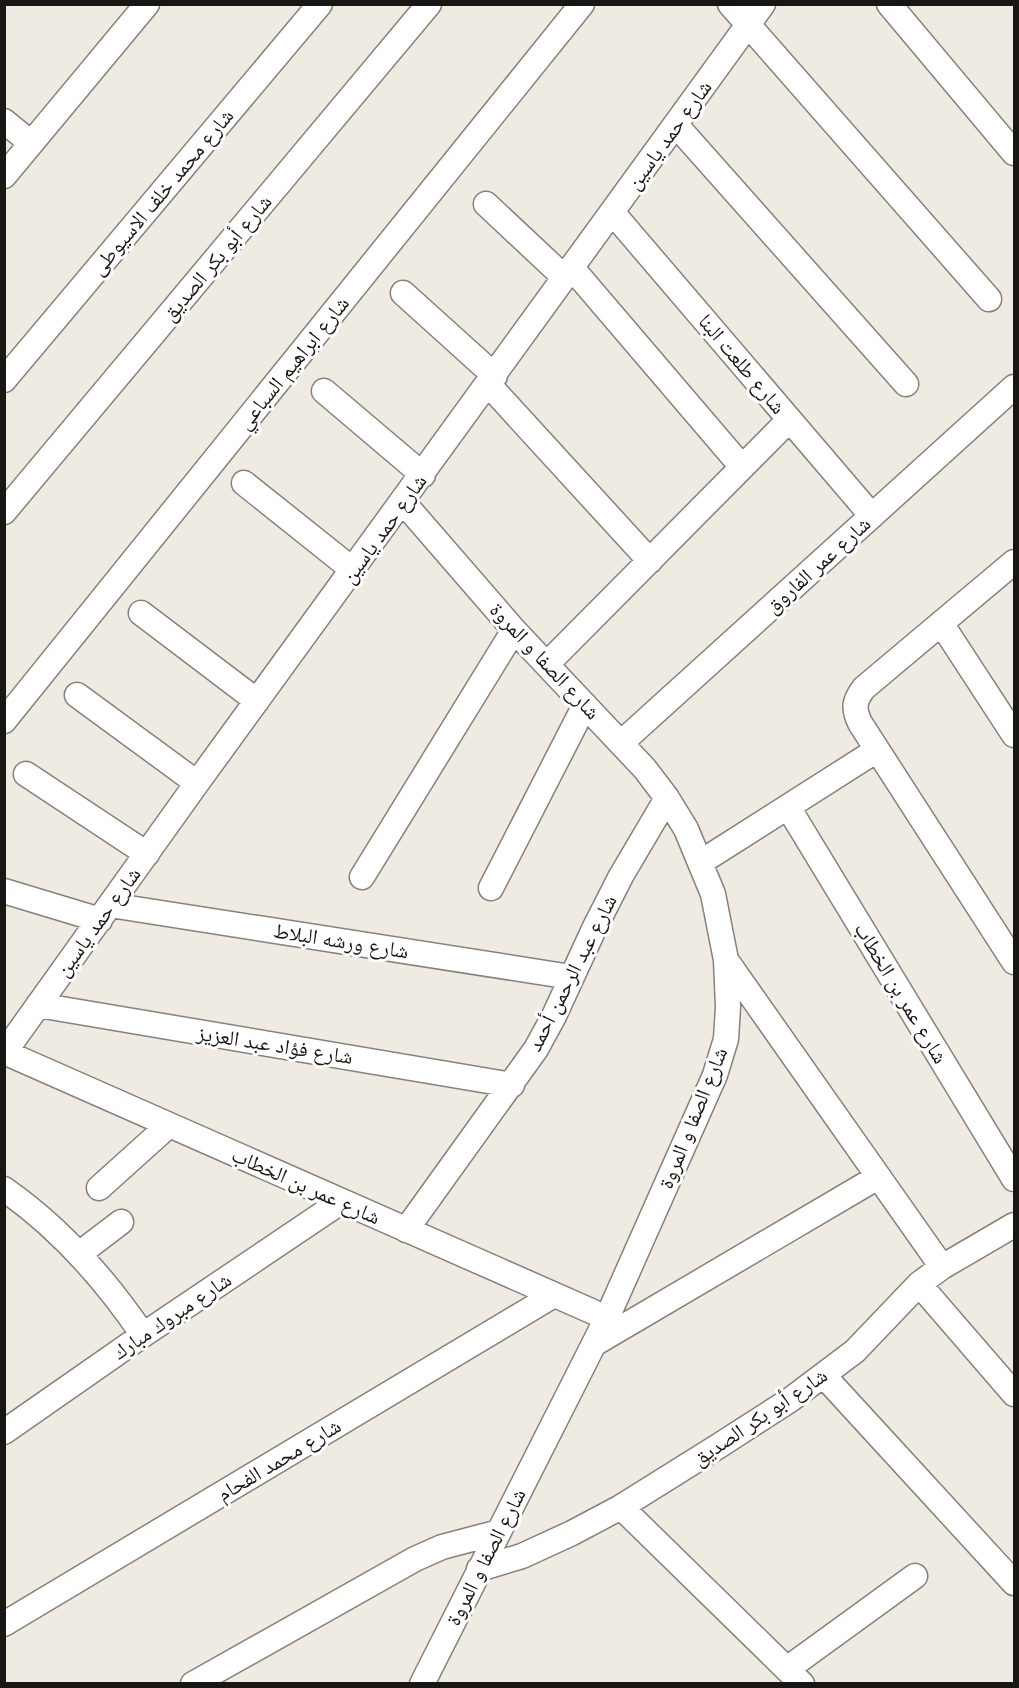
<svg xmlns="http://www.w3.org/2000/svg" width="1019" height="1688" font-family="'Open Sans','Noto Naskh Arabic',sans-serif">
<rect width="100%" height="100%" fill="#efeae2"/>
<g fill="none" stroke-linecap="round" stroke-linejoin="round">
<defs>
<path id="minor" d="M730 4 989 299
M889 4 1014 153
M4 121 31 143
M676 125 906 384
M4 176 147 4
M486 204 565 278
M612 212 872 516
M572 268 742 467
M403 293 495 376
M4 380 320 4
M488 384 650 561
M324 391 423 475
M244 483 353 570
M403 502 514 630 645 769 667 798 686 829 713 894 726 960 728 1007 726 1039 715 1075 607 1318 422 1684
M4 512 429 4
M1014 562 864 688C854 701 853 708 860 723L1014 962
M141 613 257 701
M941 623 1014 735
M547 664 789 420
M77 695 197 783
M4 721 582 4
M621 743 1014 387
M26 774 147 854
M788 807 1014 1179
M701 862 877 750
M362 877 514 630
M491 888 585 705
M4 891 100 920
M110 905 571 977
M726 960 942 1267
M38 1005 512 1085
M4 1052 607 1318
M4 1053 197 783 763 4
M99 1188 169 1125
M4 1189C60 1228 105 1279 143 1335
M406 1230 536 1049 554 1016 594 929 621 876 667 798
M79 1254 121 1222
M919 1284 1014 1394
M594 1344 878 1177
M824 1376 1014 1583
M4 1432 143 1335 342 1201
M621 1507 802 1684
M479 1569 522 1556 572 1533 621 1507 717 1447 790 1400 855 1351 919 1284 942 1267 1014 1225
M4 1624 554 1295
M787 1669 915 1576
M193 1684 415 1559 442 1547 499 1532"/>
</defs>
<use href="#minor" stroke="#86827a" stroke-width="27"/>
<use href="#minor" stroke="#fff" stroke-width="24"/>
</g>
<g text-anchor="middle" stroke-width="6" stroke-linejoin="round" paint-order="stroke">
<g font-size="21" fill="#191714" stroke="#fff">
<text transform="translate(669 135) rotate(-54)" y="7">شارع حمد ياسين</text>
<text transform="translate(162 192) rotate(-50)" y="7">شارع محمد خلف الاسيوطى</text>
<text transform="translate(217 258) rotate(-50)" y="7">شارع أبو بكر الصديق</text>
<text transform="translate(293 363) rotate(-51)" y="7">شارع ابراهيم السباعي</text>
<text transform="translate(742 364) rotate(50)" y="7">شارع طلعت البنا</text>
<text transform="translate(384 529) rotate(-54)" y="7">شارع حمد ياسين</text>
<text transform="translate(818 565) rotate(-42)" y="7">شارع عمر الفاروق</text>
<text transform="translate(545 661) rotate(47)" y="7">شارع الصفا و المروة</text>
<text transform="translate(98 922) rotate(-54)" y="7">شارع حمد ياسين</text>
<text transform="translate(341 941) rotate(9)" y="7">شارع ورشه البلاط</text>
<text transform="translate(572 973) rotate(-63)" y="7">شارع عبد الرحمن أحمد</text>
<text transform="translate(901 993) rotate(59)" y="7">شارع عمر بن الخطاب</text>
<text transform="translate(275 1045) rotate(9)" y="7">شارع فؤاد عبد العزيز</text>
<text transform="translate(693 1118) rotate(-68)" y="7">شارع الصفا و المروة</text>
<text transform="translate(306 1186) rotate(24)" y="7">شارع عمر بن الخطاب</text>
<text transform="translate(172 1316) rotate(-34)" y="7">شارع مبروك مبارك</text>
<text transform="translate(760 1417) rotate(-34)" y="7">شارع أبو بكر الصديق</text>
<text transform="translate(279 1460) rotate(-31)" y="7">شارع محمد الفحام</text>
<text transform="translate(486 1557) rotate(-63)" y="7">شارع الصفا و المروة</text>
</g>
</g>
<rect width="1019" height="1688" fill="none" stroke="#191714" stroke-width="12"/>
</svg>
